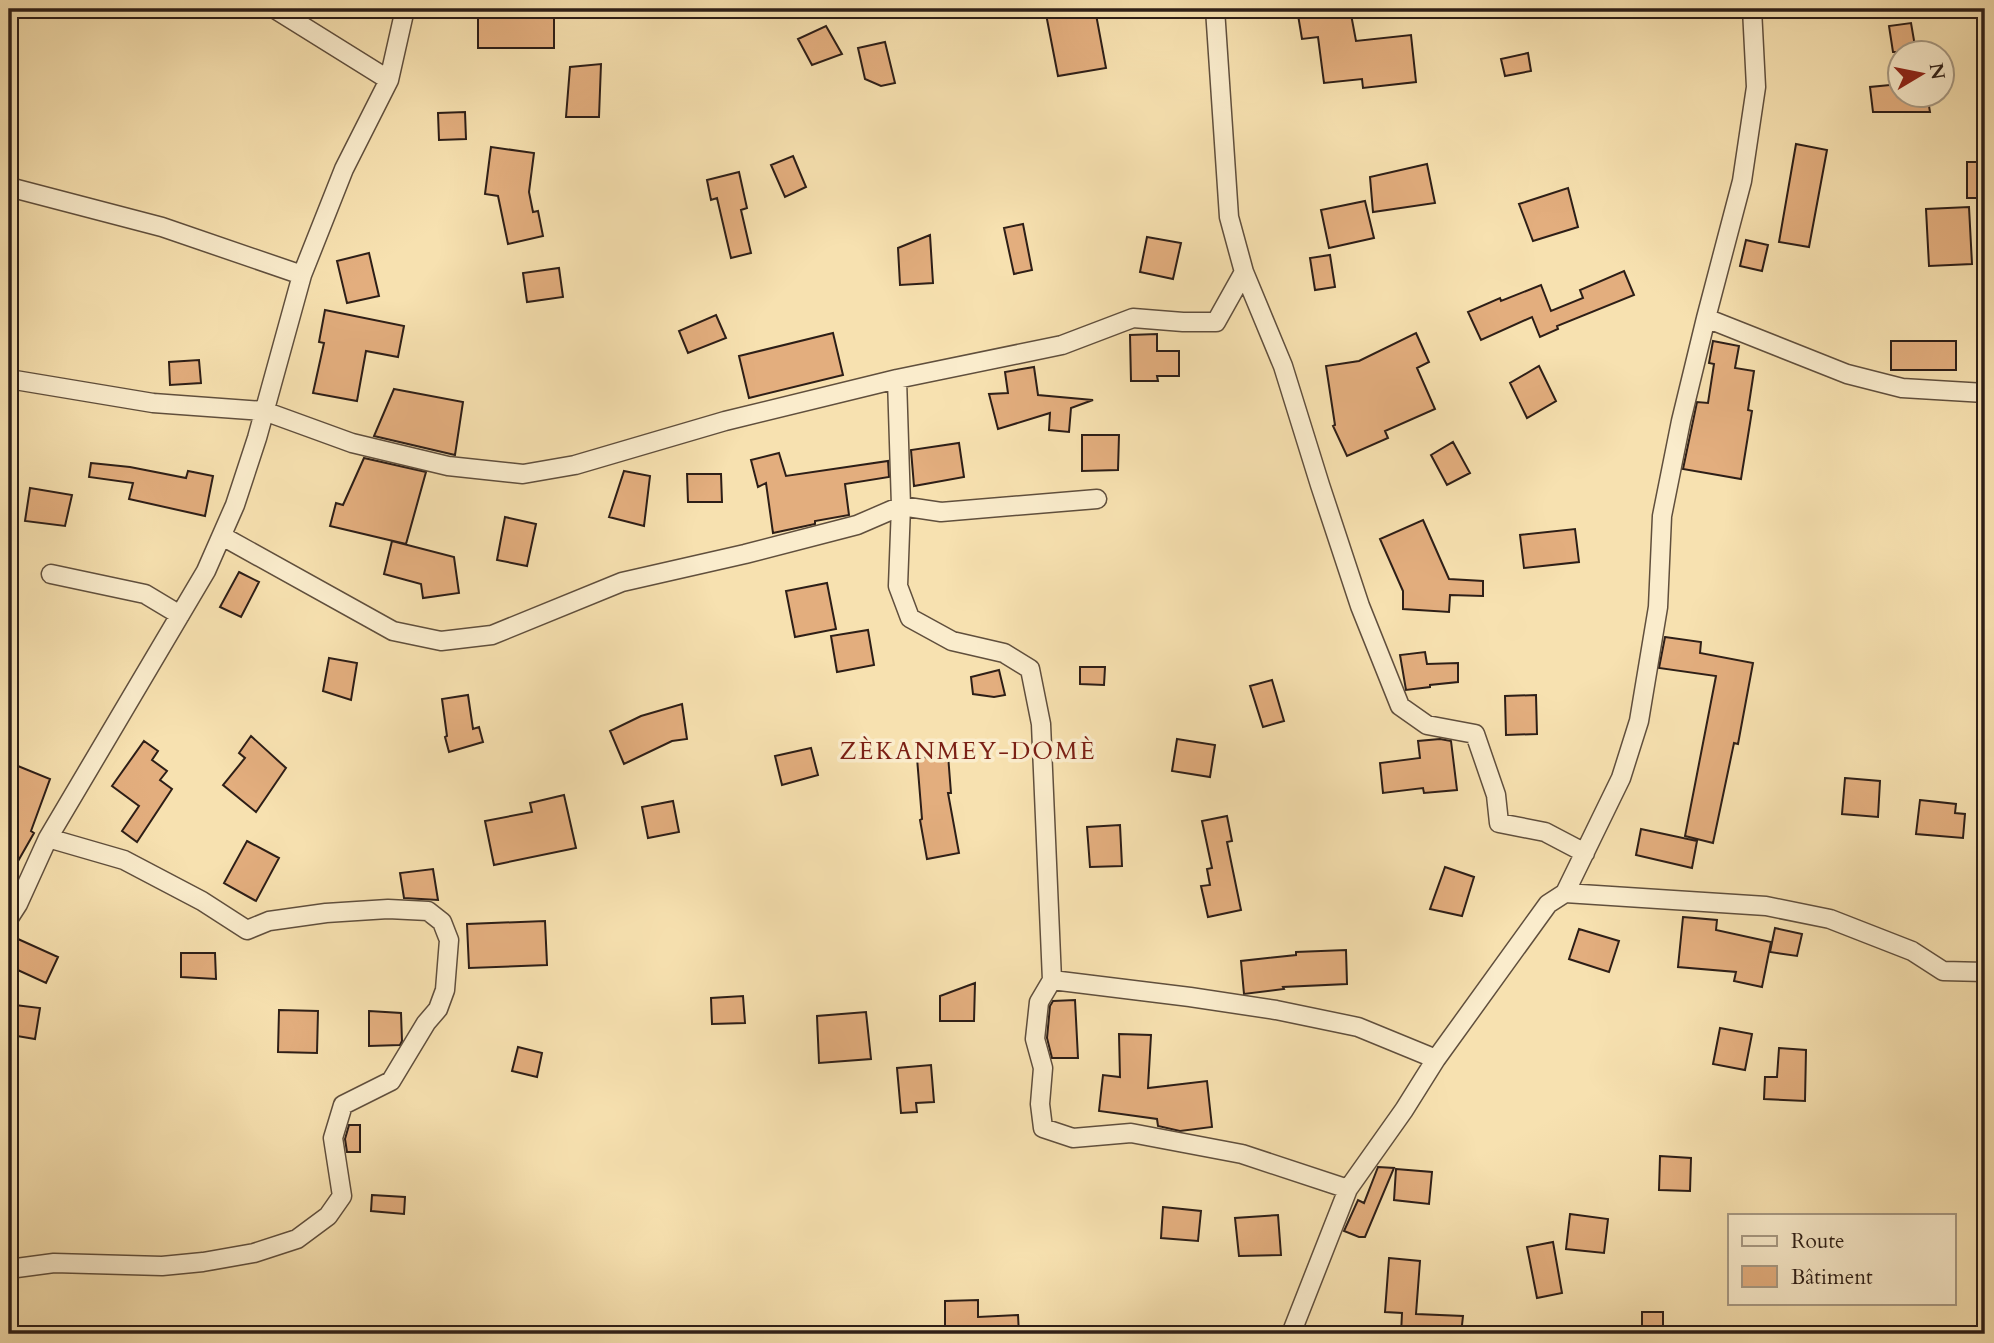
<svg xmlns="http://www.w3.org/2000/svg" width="1994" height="1343" font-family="Cardo,serif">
<rect width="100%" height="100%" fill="#f7e1b0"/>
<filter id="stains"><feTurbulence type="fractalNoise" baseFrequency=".00286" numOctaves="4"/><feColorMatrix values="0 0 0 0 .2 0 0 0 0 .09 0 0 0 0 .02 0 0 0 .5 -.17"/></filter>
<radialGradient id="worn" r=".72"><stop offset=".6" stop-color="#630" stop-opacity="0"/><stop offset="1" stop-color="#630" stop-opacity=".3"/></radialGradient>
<path fill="#e3ae7e" stroke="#2d1e17" stroke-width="2" d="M1045 9H1095L1106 68 1058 76Z
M1297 9H1350L1356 41 1411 35 1416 82 1363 88 1362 79 1324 83 1318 37 1302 39Z
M478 17H554V48H478Z
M1911 23 1916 52H1893L1889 26Z
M826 26 842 54 812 65 798 39Z
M885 42 895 83 881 86 865 79 858 48Z
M1528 53 1531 71 1505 76 1501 59Z
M601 64 599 117H566L570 67Z
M1900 84V94H1927L1930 112H1873L1870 87Z
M465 112 466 139 439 140 438 113Z
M1796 144 1827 150 1809 247 1779 242Z
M491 147 534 153 529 192 533 212 538 211 543 236 508 244 498 196 485 194Z
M793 156 806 187 785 197 771 165Z
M1967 162H1985V198H1967Z
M1427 164 1435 203 1373 212 1370 177Z
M739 172 747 208 741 210 751 253 731 258 717 198 711 200 707 180Z
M1568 188 1578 227 1533 241 1519 204Z
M1365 201 1374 238 1329 248 1321 210Z
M1969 207 1972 264 1929 266 1926 209Z
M1023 224 1032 270 1014 274 1004 228Z
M930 235 933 283 900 285 898 248Z
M1147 237 1181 243 1173 279 1140 272Z
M1746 240 1768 245 1762 271 1740 266Z
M369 253 379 296 347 303 337 261Z
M1330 255 1335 287 1315 290 1310 258Z
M559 268 563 297 527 302 523 273Z
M1624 271 1634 295 1557 326 1558 329 1540 337 1532 317 1481 340 1468 312 1500 298 1501 301 1541 285 1551 311 1583 298 1580 290Z
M325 310 404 326 398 357 366 351 357 401 313 393 324 343 319 342Z
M716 315 726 338 688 353 679 331Z
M833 333 843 375 749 398 739 356Z
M1416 333 1429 362 1417 368 1435 409 1385 431 1388 438 1347 456 1333 426 1335 425 1326 366 1359 361Z
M1157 334V351H1179V376H1157L1158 381H1131L1130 335Z
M1713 341 1739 346 1735 368 1754 371 1748 410 1752 411 1741 479 1683 469 1697 402 1708 403 1714 364 1709 363Z
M1891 341H1956V370H1891Z
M199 360 201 383 170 385 169 362Z
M1539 366 1556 401 1527 418 1510 383Z
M1034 367 1038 395 1093 400 1071 408 1069 432 1049 430 1050 413 998 429 989 394 1008 393 1005 372Z
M394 389 463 402 455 455 374 436Z
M1082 435H1119L1118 470 1082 471Z
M1453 442 1470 473 1447 485 1431 455Z
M959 443 964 477 914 486 911 450Z
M779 453 786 476 888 461 889 477 845 484 849 515 815 521V524L773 533 766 483 758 487 751 460Z
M364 458 426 472 406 544 330 526 336 503 343 505Z
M91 463 130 467 186 478 188 471 213 476 205 516 129 499 133 483 89 477Z
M624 471 650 476 644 526 609 517Z
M687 474H721L722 502H688Z
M30 488 72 495 65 526 25 521Z
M505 517 536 524 527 566 497 560Z
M1423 520 1449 579 1483 581V596L1450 595 1449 612 1403 609V591L1380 539Z
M1575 529 1579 562 1524 568 1520 535Z
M392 541 454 557 459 593 423 598 421 584 384 574Z
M239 572 259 582 241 617 220 607Z
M827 583 836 629 795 637 786 591Z
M868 630 874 665 837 672 831 636Z
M1665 637 1701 642 1700 653 1753 663 1738 744 1734 743 1713 843 1685 836 1716 676 1659 668Z
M1425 652 1427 664 1458 663V682L1430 685V687L1406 690 1400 655Z
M329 658 357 663 351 700 323 691Z
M1080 667H1105L1104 685 1080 684Z
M999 670 1005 695 994 697 973 694 971 677Z
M1272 680 1284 721 1263 727 1250 686Z
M468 695 473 729 479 727 483 742 449 752 445 737 447 736 442 699Z
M1536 695 1537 734 1506 735 1505 696Z
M682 704 687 739 672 741 624 764 610 731 641 716Z
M251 736 286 768 256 812 223 785 245 758 239 753Z
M1177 739 1215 745 1210 777 1172 771Z
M1440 739 1451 741 1457 790 1424 793 1423 788 1383 793 1380 763 1420 758 1418 741Z
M144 741 158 751 152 760 167 771 160 780 172 789 137 842 122 831 139 806 112 786Z
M811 748 818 775 782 785 775 756Z
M948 755 951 793H948L959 853 927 859 920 820 922 819 917 758Z
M13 764 50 779 31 831 34 833 9 877V774Z
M1845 778 1880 781 1878 817 1842 814Z
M564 795 576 848 494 865 485 821 532 812 530 803Z
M1920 800 1956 804 1955 813 1965 814 1963 838 1916 834Z
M673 801 679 832 648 838 642 807Z
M1227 816 1232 841 1227 842 1241 910 1208 917 1201 886 1210 885 1207 869 1212 868 1202 821Z
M1120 825 1122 866 1090 867 1087 827Z
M1641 829 1697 841 1692 868 1636 855Z
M247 841 279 858 256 901 224 883Z
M1445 867 1474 877 1462 916 1430 909Z
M433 869 438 900 404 898 400 873Z
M1683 917 1717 920 1716 930 1771 942 1762 987 1734 981 1736 972 1678 967Z
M545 921 547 965 469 968 467 924Z
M1775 928 1802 934 1797 956 1770 952Z
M1579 929 1619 941 1609 972 1569 959Z
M18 939 58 957 46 983 9 966V960Z
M1346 950 1347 984 1283 987 1284 989 1244 994 1241 961 1296 955V952Z
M181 953H215L216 979 181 977Z
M975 983 974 1021H940V996Z
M743 996 745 1023 712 1024 711 998Z
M1075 1000 1078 1058H1052L1047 1038 1050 1006 1053 1001Z
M15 1005 40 1008 35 1039 11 1035Z
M279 1010 318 1011 317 1053 278 1052Z
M369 1011 401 1013 402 1041 400 1045 369 1046Z
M866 1012 871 1059 819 1063 817 1016Z
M1720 1028 1752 1034 1745 1070 1713 1064Z
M1119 1034 1151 1035 1148 1088 1207 1081 1212 1127 1180 1131 1158 1126 1157 1119 1099 1111 1103 1075 1120 1077Z
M518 1047 542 1053 537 1077 512 1071Z
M1779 1048 1806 1050 1805 1101 1764 1099 1765 1077H1777Z
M931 1065 934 1102 916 1103 917 1112 901 1113 897 1068Z
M349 1125H360V1152H347L345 1139Z
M1660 1156 1691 1158 1690 1191 1659 1190Z
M1378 1167 1394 1168 1365 1237H1359L1344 1231 1358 1200 1364 1203Z
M1396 1169 1432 1172 1429 1204 1394 1200Z
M372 1195 405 1197 404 1214 371 1211Z
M1163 1207 1201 1211 1198 1241 1161 1238Z
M1570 1214 1608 1219 1604 1253 1566 1249Z
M1278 1215 1281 1255 1239 1256 1235 1218Z
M1553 1242 1562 1293 1537 1298 1527 1247Z
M1389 1258 1420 1261 1416 1314 1463 1316 1461 1334H1401L1402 1313 1385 1312Z
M978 1300V1317L1018 1315 1019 1334H945V1301Z
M1642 1312H1663V1334H1642Z"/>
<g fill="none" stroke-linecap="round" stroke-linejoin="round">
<defs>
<path id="street" d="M275 9 389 80
M1215 9 1229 217 1244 272 1283 366 1320 485 1360 606 1400 706 1427 725 1475 734 1496 795 1499 823 1545 832 1585 853
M9 187 162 227 302 275
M1706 318 1847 374 1902 388 1985 393
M9 379 153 403 264 411 352 443 448 466 523 474 575 465 725 421 897 379 1062 345 1133 318 1183 322H1216L1244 272
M897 379 901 506 898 586 910 618 952 641 1004 653 1030 669 1041 724 1052 980 1039 1002 1035 1039 1043 1068 1040 1104 1043 1128 1073 1138 1131 1133 1242 1154 1348 1189
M222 536 393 631 441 641 492 635 622 582 745 554 857 525 901 506 941 512 1097 499
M51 574 145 594 180 615
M1565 893 1766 906 1830 919 1912 951 1943 971 1985 972
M9 918 18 904 48 838 206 571 235 505 257 438 302 275 344 169 389 80 405 9
M1052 980 1190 997 1276 1010 1358 1027 1436 1059
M9 1269 54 1263 162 1266 203 1262 254 1253 297 1239 328 1216 342 1196 333 1138 343 1105 391 1081 426 1023 438 1009 445 990 449 940 442 922 428 911 388 909 326 913 269 921 247 930 202 901 124 860 48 838
M1291 1334 1348 1189 1404 1110 1436 1059 1548 904 1565 893 1621 778 1639 721 1658 607 1662 516 1681 421 1706 318 1742 181 1756 87 1752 9"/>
</defs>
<use href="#street" stroke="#604f3d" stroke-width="21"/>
<use href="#street" stroke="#faeccc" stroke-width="18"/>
</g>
<g text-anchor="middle" stroke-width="7" stroke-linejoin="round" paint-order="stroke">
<g font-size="24" letter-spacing="2" fill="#7a1f14" stroke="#faeccc">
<text x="968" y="759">ZÈKANMEY-DOMÈ</text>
</g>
</g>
<rect width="1994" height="1343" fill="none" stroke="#f7e1b0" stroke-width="35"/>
<rect x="10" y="10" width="1973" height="1322" fill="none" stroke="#2d1e17" stroke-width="3.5"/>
<rect x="18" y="18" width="1959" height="1308" fill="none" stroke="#2d1e17" stroke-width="2"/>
<rect x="1728" y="1214" width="228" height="91" fill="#faeccc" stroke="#a89a84" stroke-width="2"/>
<rect x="1742" y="1236" width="35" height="10" fill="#faeccc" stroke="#a89a84" stroke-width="2"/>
<text x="1791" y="1248" font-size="21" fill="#2d1e17">Route</text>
<rect x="1742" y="1266" width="35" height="21" fill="#e3ae7e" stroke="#a89a84" stroke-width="2"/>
<text x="1791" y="1284" font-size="21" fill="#2d1e17">Bâtiment</text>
<g transform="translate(1921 74) rotate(80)"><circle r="33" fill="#faeccc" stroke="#a89a84" stroke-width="2"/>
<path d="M0-5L12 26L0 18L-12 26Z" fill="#8f2418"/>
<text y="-10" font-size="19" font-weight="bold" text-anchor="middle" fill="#2d1e17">N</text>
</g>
<rect width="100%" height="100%" filter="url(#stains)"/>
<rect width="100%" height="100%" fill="url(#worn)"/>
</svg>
